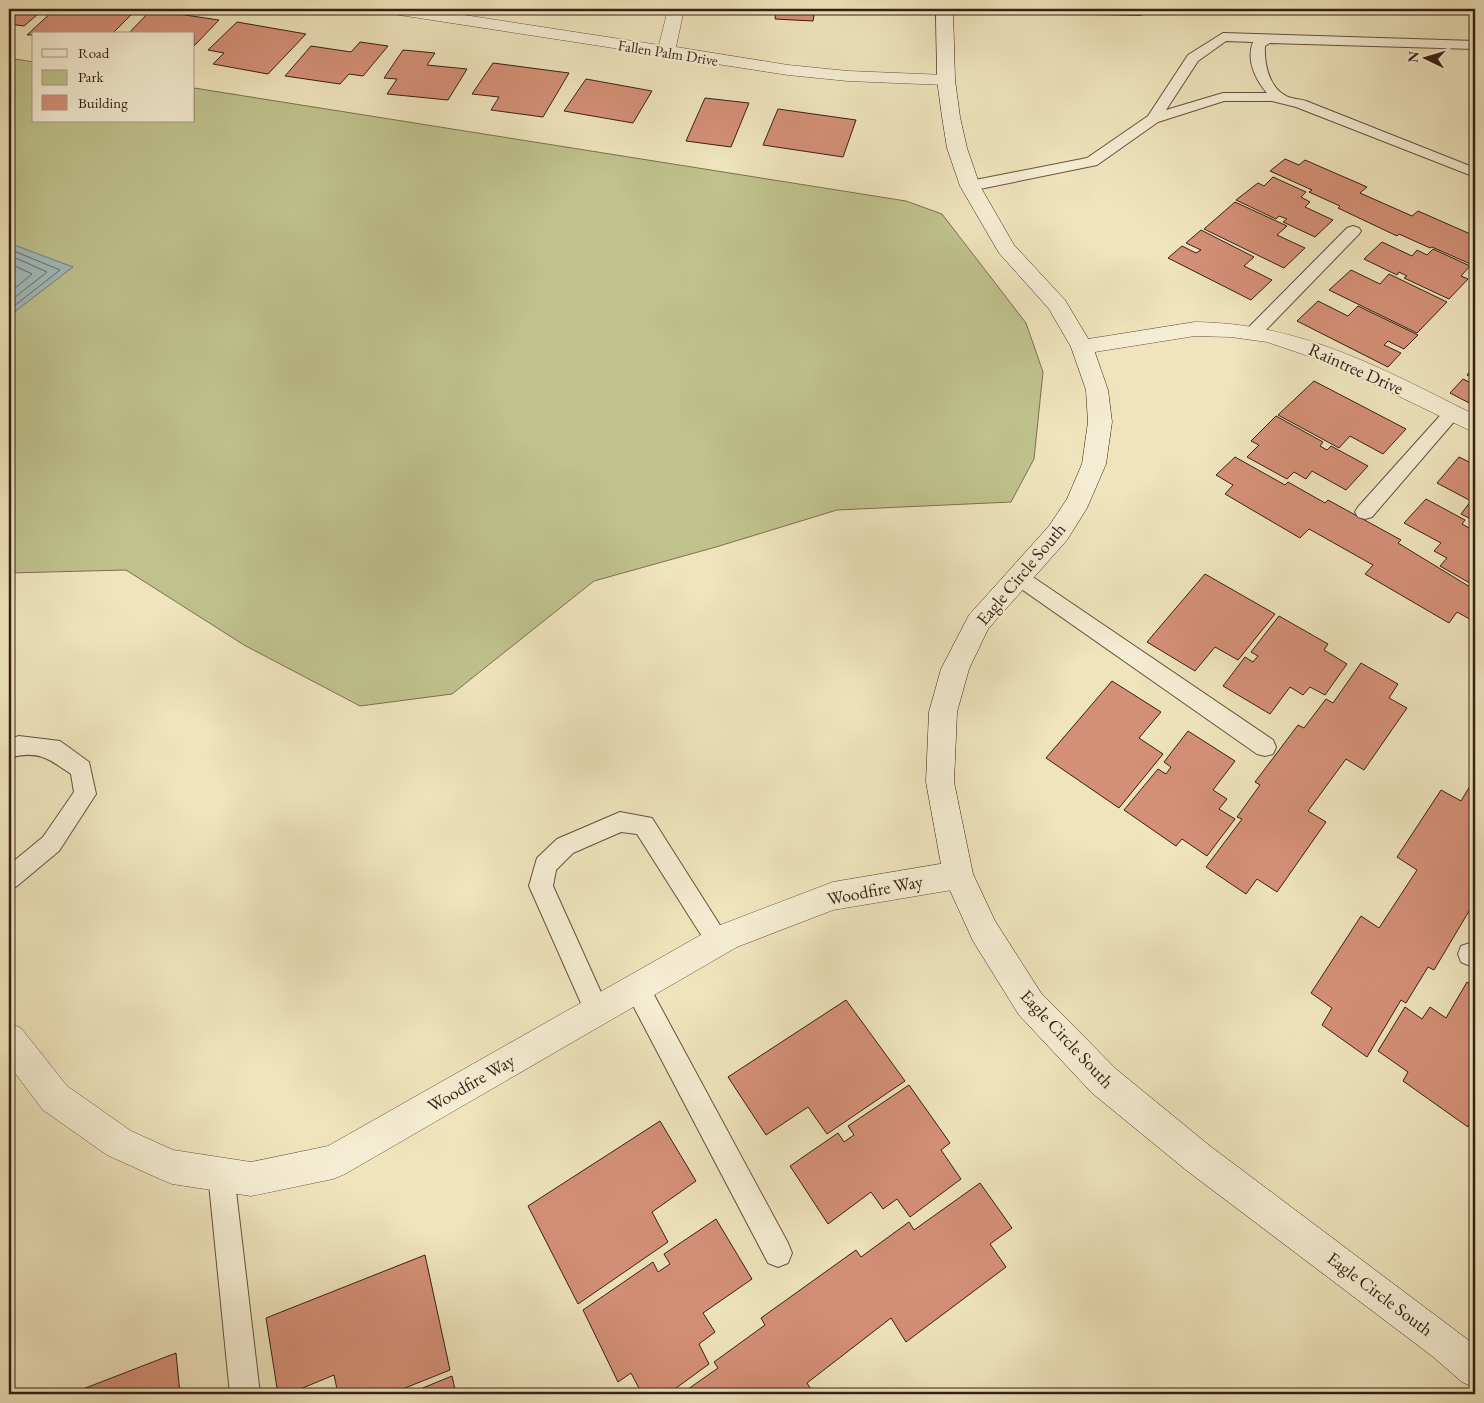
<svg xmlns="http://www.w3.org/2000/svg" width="1484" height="1403" font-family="'EB Garamond',serif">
<rect width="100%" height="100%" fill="#efe4bc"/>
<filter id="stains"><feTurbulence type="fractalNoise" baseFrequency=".004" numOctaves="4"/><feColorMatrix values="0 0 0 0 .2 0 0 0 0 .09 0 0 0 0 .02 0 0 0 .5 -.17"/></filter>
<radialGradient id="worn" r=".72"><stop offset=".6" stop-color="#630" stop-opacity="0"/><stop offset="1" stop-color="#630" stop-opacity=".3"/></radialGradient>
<path fill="#bfc28d" stroke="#7c7050" d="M9 58 34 62V121H194V88L906 201 942 214 1026 323 1043 372 1034 459 1011 502 837 510 716 547 594 581 452 694 360 706 244 645 126 570 9 573Z"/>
<path fill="#a0bbbd" stroke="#767c79" d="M9 243 73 267 9 316Z"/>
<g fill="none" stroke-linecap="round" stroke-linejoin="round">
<path stroke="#6c6c68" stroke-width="1" d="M9 249 60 270 9 310
M9 255 47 272 9 302
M9 263 32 274 9 293"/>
</g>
<path fill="#d49077" stroke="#381e14" d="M9 9H44L24 26 9 24Z
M55 9H137L112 34 27 35Z
M776 9H815L813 21 775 19Z
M151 10 219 20 194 46V34H128Z
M237 22 306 34 268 74 213 64 224 53 208 50Z
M360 42 388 46 363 76 349 74 340 84 285 76 311 46 351 52Z
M403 50 435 53 427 65 467 69 448 100 387 94 397 79 384 78Z
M493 63 569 73 543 117 491 110 499 97 472 94Z
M586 79 652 91 633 123 564 111Z
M705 98 749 103 731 147 686 141Z
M778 109 856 120 843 157 763 145Z
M1285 159 1299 165 1305 160 1367 187 1360 193 1412 216 1418 211 1475 236V266L1432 247 1430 248 1399 234 1397 236 1338 208 1340 206 1309 192 1312 190 1270 171Z
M1273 177 1306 192 1301 197 1310 202 1305 207 1333 220 1315 237 1283 222 1287 219 1279 216 1276 219 1236 200 1258 183 1264 186Z
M1235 202 1287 226 1277 235 1305 248 1284 268 1204 229Z
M1201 230 1254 257 1244 266 1272 280 1251 300 1168 258 1182 246 1196 253 1201 250 1186 243Z
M1382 242 1412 256 1417 250 1427 255 1433 249 1470 266 1461 276 1468 279 1449 299 1404 278 1407 276 1399 272 1397 275 1364 259Z
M1351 270 1380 284 1389 274 1447 302 1417 333 1329 290Z
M1318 301 1348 316 1358 306 1418 335 1404 349 1388 341 1384 345 1401 353 1388 367 1297 321Z
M1475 366V379L1467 375Z
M1463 379 1475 385V406L1450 393Z
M1314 381 1406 429 1383 454 1350 436 1339 448 1278 415Z
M1276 416 1323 442 1320 446 1327 450 1331 446 1368 466 1346 490 1312 471 1306 479 1294 472 1287 479 1247 457 1259 445 1251 441Z
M1235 457 1285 485 1288 482 1325 503 1328 500 1401 540 1398 543 1475 590V622L1457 612 1449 623 1365 574 1373 565 1309 529 1300 538 1225 494 1233 485 1216 475Z
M1459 457 1475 465V521L1461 514 1471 501 1437 483Z
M1426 499 1465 520 1462 524 1471 529 1475 526V586L1440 566 1447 558 1434 551 1441 543 1404 523Z
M1205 574 1275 614 1238 660 1215 647 1195 671 1147 642Z
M1279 616 1328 644 1324 650 1347 664 1325 695 1310 687 1303 695 1290 687 1270 714 1223 686 1245 657 1253 662 1258 656 1251 652Z
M1361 663 1398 684 1389 698 1407 708 1364 770 1346 759 1308 811 1326 822 1277 892 1257 879 1246 894 1206 867 1242 819 1237 817 1260 785 1255 782 1298 725 1304 728 1326 699 1333 703Z
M1112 681 1161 712 1139 738 1163 754 1119 808 1046 758Z
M1188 731 1235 761 1213 790 1227 799 1219 809 1235 819 1207 856 1182 839 1176 846 1124 810 1158 769 1166 774 1171 767 1164 762Z
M1470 786 1475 789V886L1469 896 1475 901 1434 970 1428 967 1406 1003 1401 1000 1367 1057 1322 1025 1332 1008 1311 993 1361 916 1379 928 1417 870 1397 857 1441 790 1461 801Z
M1467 982 1475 988V1114L1468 1127 1403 1081 1408 1072 1378 1051 1405 1007 1422 1019 1430 1007 1446 1018Z
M846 1000 905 1081 827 1134 808 1107 766 1135 728 1077Z
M909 1085 950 1143 941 1150 961 1179 910 1217 897 1199 883 1209 871 1192 828 1224 790 1166 838 1133 844 1142 854 1135 848 1126Z
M660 1121 696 1181 652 1212 668 1242 578 1304 528 1206Z
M980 1183 1012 1228 990 1244 1006 1267 906 1342 891 1318 807 1383 814 1394H681L718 1368 714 1362 765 1325 761 1318 856 1250 861 1257 909 1222 914 1230Z
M716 1219 752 1279 703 1313 715 1332 699 1344 709 1364 668 1394H642L631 1373 618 1382 583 1310 653 1262 658 1272 670 1264 664 1254Z
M425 1255 450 1370 390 1394H338L334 1375 288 1394H278L266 1318Z
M176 1353 180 1394H70Z
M452 1376 456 1394H408Z"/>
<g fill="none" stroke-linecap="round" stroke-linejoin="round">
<defs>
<path id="lane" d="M1047 9H1154L1152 12 1139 15 1054 13Z
M1223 33 1475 41V49L1270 43 1265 46C1264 64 1269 87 1286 96 1291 99 1300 99 1306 101L1475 168V177L1296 107 1272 101H1224L1158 122 1097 165 970 191 962 186 970 181 1087 158 1148 116 1188 55ZM1226 41 1253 42C1246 60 1255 79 1267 93H1223L1166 110 1198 61Z
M1353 226 1359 228 1361 231 1359 234 1261 335H1249L1247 331 1249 327 1347 228Z
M1452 407 1458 409 1461 413 1458 417 1372 517 1365 519 1358 517 1355 512 1358 507 1446 409Z
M1017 568 1024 571 1273 740 1276 747 1273 754 1265 756 1257 754 1010 581 1007 576 1010 571Z
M19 736 60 741 89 762 96 794 59 851 17 886 9 890V865L43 837 74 792 71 774C48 758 37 750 9 758V739Z
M620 812 652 818 730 941 726 949 718 952 710 949 637 834 621 832 573 853 556 870 553 886 609 1010 606 1019 597 1022 588 1019 529 886 537 858 557 839Z
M1470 943 1475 945V968L1461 962 1458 954 1461 946Z
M637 976 646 980 788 1243 792 1253 788 1263 778 1267 768 1263 628 996 625 988 628 980Z
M221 1161 230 1165 234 1174 260 1394H230L208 1174 212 1165Z"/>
<path id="street" d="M384 9H425L659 45 668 9H684L676 47 788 65 848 71 946 75 952 76 955 80 952 84 946 85 848 81 788 75 671 57 666 58 659 55 393 14 387 13Z
M1195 322C1301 323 1383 369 1475 415V433L1332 364 1267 342 1231 337 1195 336 1082 354 1074 352 1071 347 1074 342 1082 340Z
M958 861 969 865 973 875 969 885 958 889 833 910 737 947 345 1174 333 1179 251 1196 172 1184 160 1179 107 1155 43 1110 9 1065V1023L21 1028 67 1086 131 1131 173 1150 251 1162 328 1146 715 927 833 882Z"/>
<path id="secondary" d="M936 9H953L955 80 960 117 967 148 980 186 1014 245 1065 300 1093 347 1108 390 1112 422 1106 464 1087 508 1067 540 988 629 969 669 957 712 954 782 973 874 995 921 1041 993 1116 1069 1210 1146 1475 1345V1388L1462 1382 1432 1356 1186 1170 1092 1093 1019 1015 973 941 943 875 926 782 929 712 941 669 969 615 1049 526 1067 499 1082 464 1088 422 1086 390 1071 347 1049 309 999 253 960 186 947 148 942 117 937 80Z"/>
</defs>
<use href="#lane" stroke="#66503e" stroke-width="2"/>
<use href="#street" stroke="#66503e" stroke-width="1"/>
<use href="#secondary" stroke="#381e14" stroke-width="1"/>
<use href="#lane" fill="#f5edd3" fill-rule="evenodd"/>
<use href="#street" fill="#f5edd3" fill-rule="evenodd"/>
<use href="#secondary" fill="#f5edd3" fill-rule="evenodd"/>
</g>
<g text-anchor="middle" stroke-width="4" stroke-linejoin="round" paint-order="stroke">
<g font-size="15" fill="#381e14" stroke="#f5edd3">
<text transform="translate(668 53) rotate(9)" y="5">Fallen Palm Drive</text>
</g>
<g font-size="18" fill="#381e14" stroke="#f5edd3">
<text transform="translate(1356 369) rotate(24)" y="6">Raintree Drive</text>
<text transform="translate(1021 574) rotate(-50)" y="6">Eagle Circle South</text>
<text transform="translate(875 890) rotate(-11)" y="6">Woodfire Way</text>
<text transform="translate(1067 1039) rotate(47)" y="6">Eagle Circle South</text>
<text transform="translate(471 1083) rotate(-30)" y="6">Woodfire Way</text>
<text transform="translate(1380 1294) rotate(37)" y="6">Eagle Circle South</text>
</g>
</g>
<rect width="1484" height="1403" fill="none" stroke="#efe4bc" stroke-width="30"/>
<rect x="10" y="10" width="1464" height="1383" fill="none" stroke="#381e14" stroke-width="2.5"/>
<rect x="15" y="15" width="1454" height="1373" fill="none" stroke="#381e14"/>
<rect x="32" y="32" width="162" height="90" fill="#f5edd3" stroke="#a99a87"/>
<rect x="42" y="49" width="25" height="8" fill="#f5edd3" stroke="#a99a87"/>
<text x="78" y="58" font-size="15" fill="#381e14">Road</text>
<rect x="42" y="70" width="25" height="15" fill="#bfc28d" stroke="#a99a87"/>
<text x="78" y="82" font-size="15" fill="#381e14">Park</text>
<rect x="42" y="95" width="25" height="15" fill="#d49077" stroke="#a99a87"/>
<text x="78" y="108" font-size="15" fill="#381e14">Building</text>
<g transform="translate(1426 58) rotate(275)" stroke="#f5edd3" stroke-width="4" paint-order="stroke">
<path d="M0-4L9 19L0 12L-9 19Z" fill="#381e14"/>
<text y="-8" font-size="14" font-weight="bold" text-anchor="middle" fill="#381e14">N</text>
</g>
<rect width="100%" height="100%" filter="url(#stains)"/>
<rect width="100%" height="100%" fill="url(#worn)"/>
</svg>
